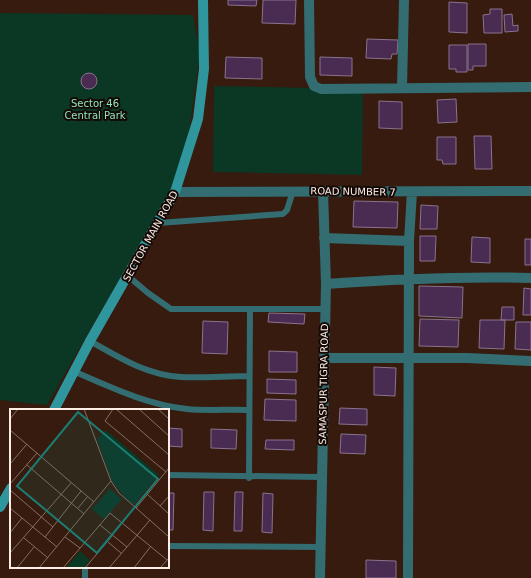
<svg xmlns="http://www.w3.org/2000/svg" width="531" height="578" font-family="'DejaVu Sans',sans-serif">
<rect width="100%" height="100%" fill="#361b0e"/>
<path fill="#0b3725" d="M0 13 193 15 200 53 187 148 170 191 47 405 0 400Z
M214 86 363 89 362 175 213 172Z"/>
<path fill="#4a2b51" stroke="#89738e" d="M228 0H257L256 6 228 5Z
M263 0H296L295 24 262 23Z
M449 2 467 3V33L449 32Z
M490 9H502V33H484L483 15 490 14Z
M512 14 513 26 518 25V31L505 32 504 15Z
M367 39 398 40 397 54H392L391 59 366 58Z
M468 44H486V66H473V70H468Z
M449 45H467V72H456V69H449Z
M226 57 262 58V79L225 78Z
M320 57 352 58V76L320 75Z
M81 81a8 8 0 1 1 16 0a8 8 0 1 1-16 0Z
M456 99 457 122 438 123 437 100Z
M379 101 402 102V129L379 128Z
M474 136H491L492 169H475Z
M437 137H456V164H443L442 160H437Z
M354 201 398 202 397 228 353 227Z
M421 205 438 206 437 229H420Z
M420 236H436L435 261H420Z
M472 237 490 238V263L471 262Z
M525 239H531V265H525Z
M419 286 463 287 462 318 419 316Z
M524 288 531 289V315H523Z
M502 307H514V320H501Z
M269 313 305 314 304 324 268 322Z
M420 319 459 320 458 347 419 346Z
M480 320H505L504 349 479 348Z
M203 321 228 322 227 354 202 353Z
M516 322H531V350L515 349Z
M269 351 297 352V372H269Z
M374 367 396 368 395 396 374 395Z
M267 379 296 380V394L267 393Z
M265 399 296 400V421L264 420Z
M340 408 367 409V425L339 424Z
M168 428 182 429V447L168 446Z
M211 429 237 430 236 449 211 448Z
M341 434 366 435 365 454 340 453Z
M266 440H294V450L265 449Z
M204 492H214L213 531 203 530Z
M235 492H243L242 531H234Z
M168 493H174L173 530H168Z
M263 493 273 494 272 533 262 532Z
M366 560 396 561V578H366Z"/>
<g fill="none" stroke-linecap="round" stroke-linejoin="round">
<path stroke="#336d71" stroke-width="6" d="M158 223 283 214 287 210 293 191
M128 276 148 293 171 309H324
M90 341C118 357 147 375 181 377 203 378 227 376 249 376
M73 371C110 387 147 405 187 409 208 411 229 409 249 410
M168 475 321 477
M249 478 250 310
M168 546 320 547
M85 578V567"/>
<path stroke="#336d71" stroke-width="10" d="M309 0 310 77 314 86 321 89 531 87
M402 88 404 0
M175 192 531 191
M324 238 409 241
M326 284C395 279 462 276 531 278
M324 358H467L531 361
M320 578 326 284 323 191
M408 578 409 241 412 192"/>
<path stroke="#2f969d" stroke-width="10" d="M54 410 90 341 175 192 198 119 204 69 203 0
M0 507 11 488"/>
</g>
<g text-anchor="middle" stroke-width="4" stroke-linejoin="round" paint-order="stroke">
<g font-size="10" fill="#8de5bb" stroke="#150905">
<text x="95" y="107">Sector 46<tspan x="95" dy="12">Central Park</tspan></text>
</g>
<g font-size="10" fill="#fcede6" stroke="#150905">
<text transform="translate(353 191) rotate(1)" y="4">ROAD NUMBER 7</text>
<text transform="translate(150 236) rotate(-61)" y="4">SECTOR MAIN ROAD</text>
<text transform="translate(323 384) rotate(-89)" y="4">SAMASPUR TIGRA ROAD</text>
</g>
</g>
<g transform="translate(10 409)">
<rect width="159" height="159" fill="#361b0e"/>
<path d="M96 21 149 66 124 95 118 92 102 72 87 30ZM100 80 112 90 94 110 82 100ZM70 142 80 151 74 159H56Z" fill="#0b3725"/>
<path fill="none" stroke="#856f64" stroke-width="1" d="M74 0 101 72 109 84 159 128M103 0 95 12 156 63M106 0 159 46M129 0 159 27M148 0 159 10M0 10 8 0M0 21 84 93M0 55 17 35M17 56 74 105M0 75 27 44M0 81 43 118M137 85 159 105M150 97 159 87M0 99 47 138M68 99 78 87M126 99 159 59M90 116 117 138M0 124 12 109M35 128 71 82M55 128 70 139M14 129 38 149M98 133 111 144M0 144 61 74M7 159 24 138M29 159 101 72M53 159 100 104 157 151M75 159 102 127M99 159 140 111M124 159 141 137M150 159 159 149"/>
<path fill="#1b7c74" fill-opacity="0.15" stroke="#1b7c74" stroke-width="2" d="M68 3 148 70 87 144 7 77Z"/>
<rect width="159" height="159" fill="none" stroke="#fcede6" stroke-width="2"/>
</g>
</svg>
